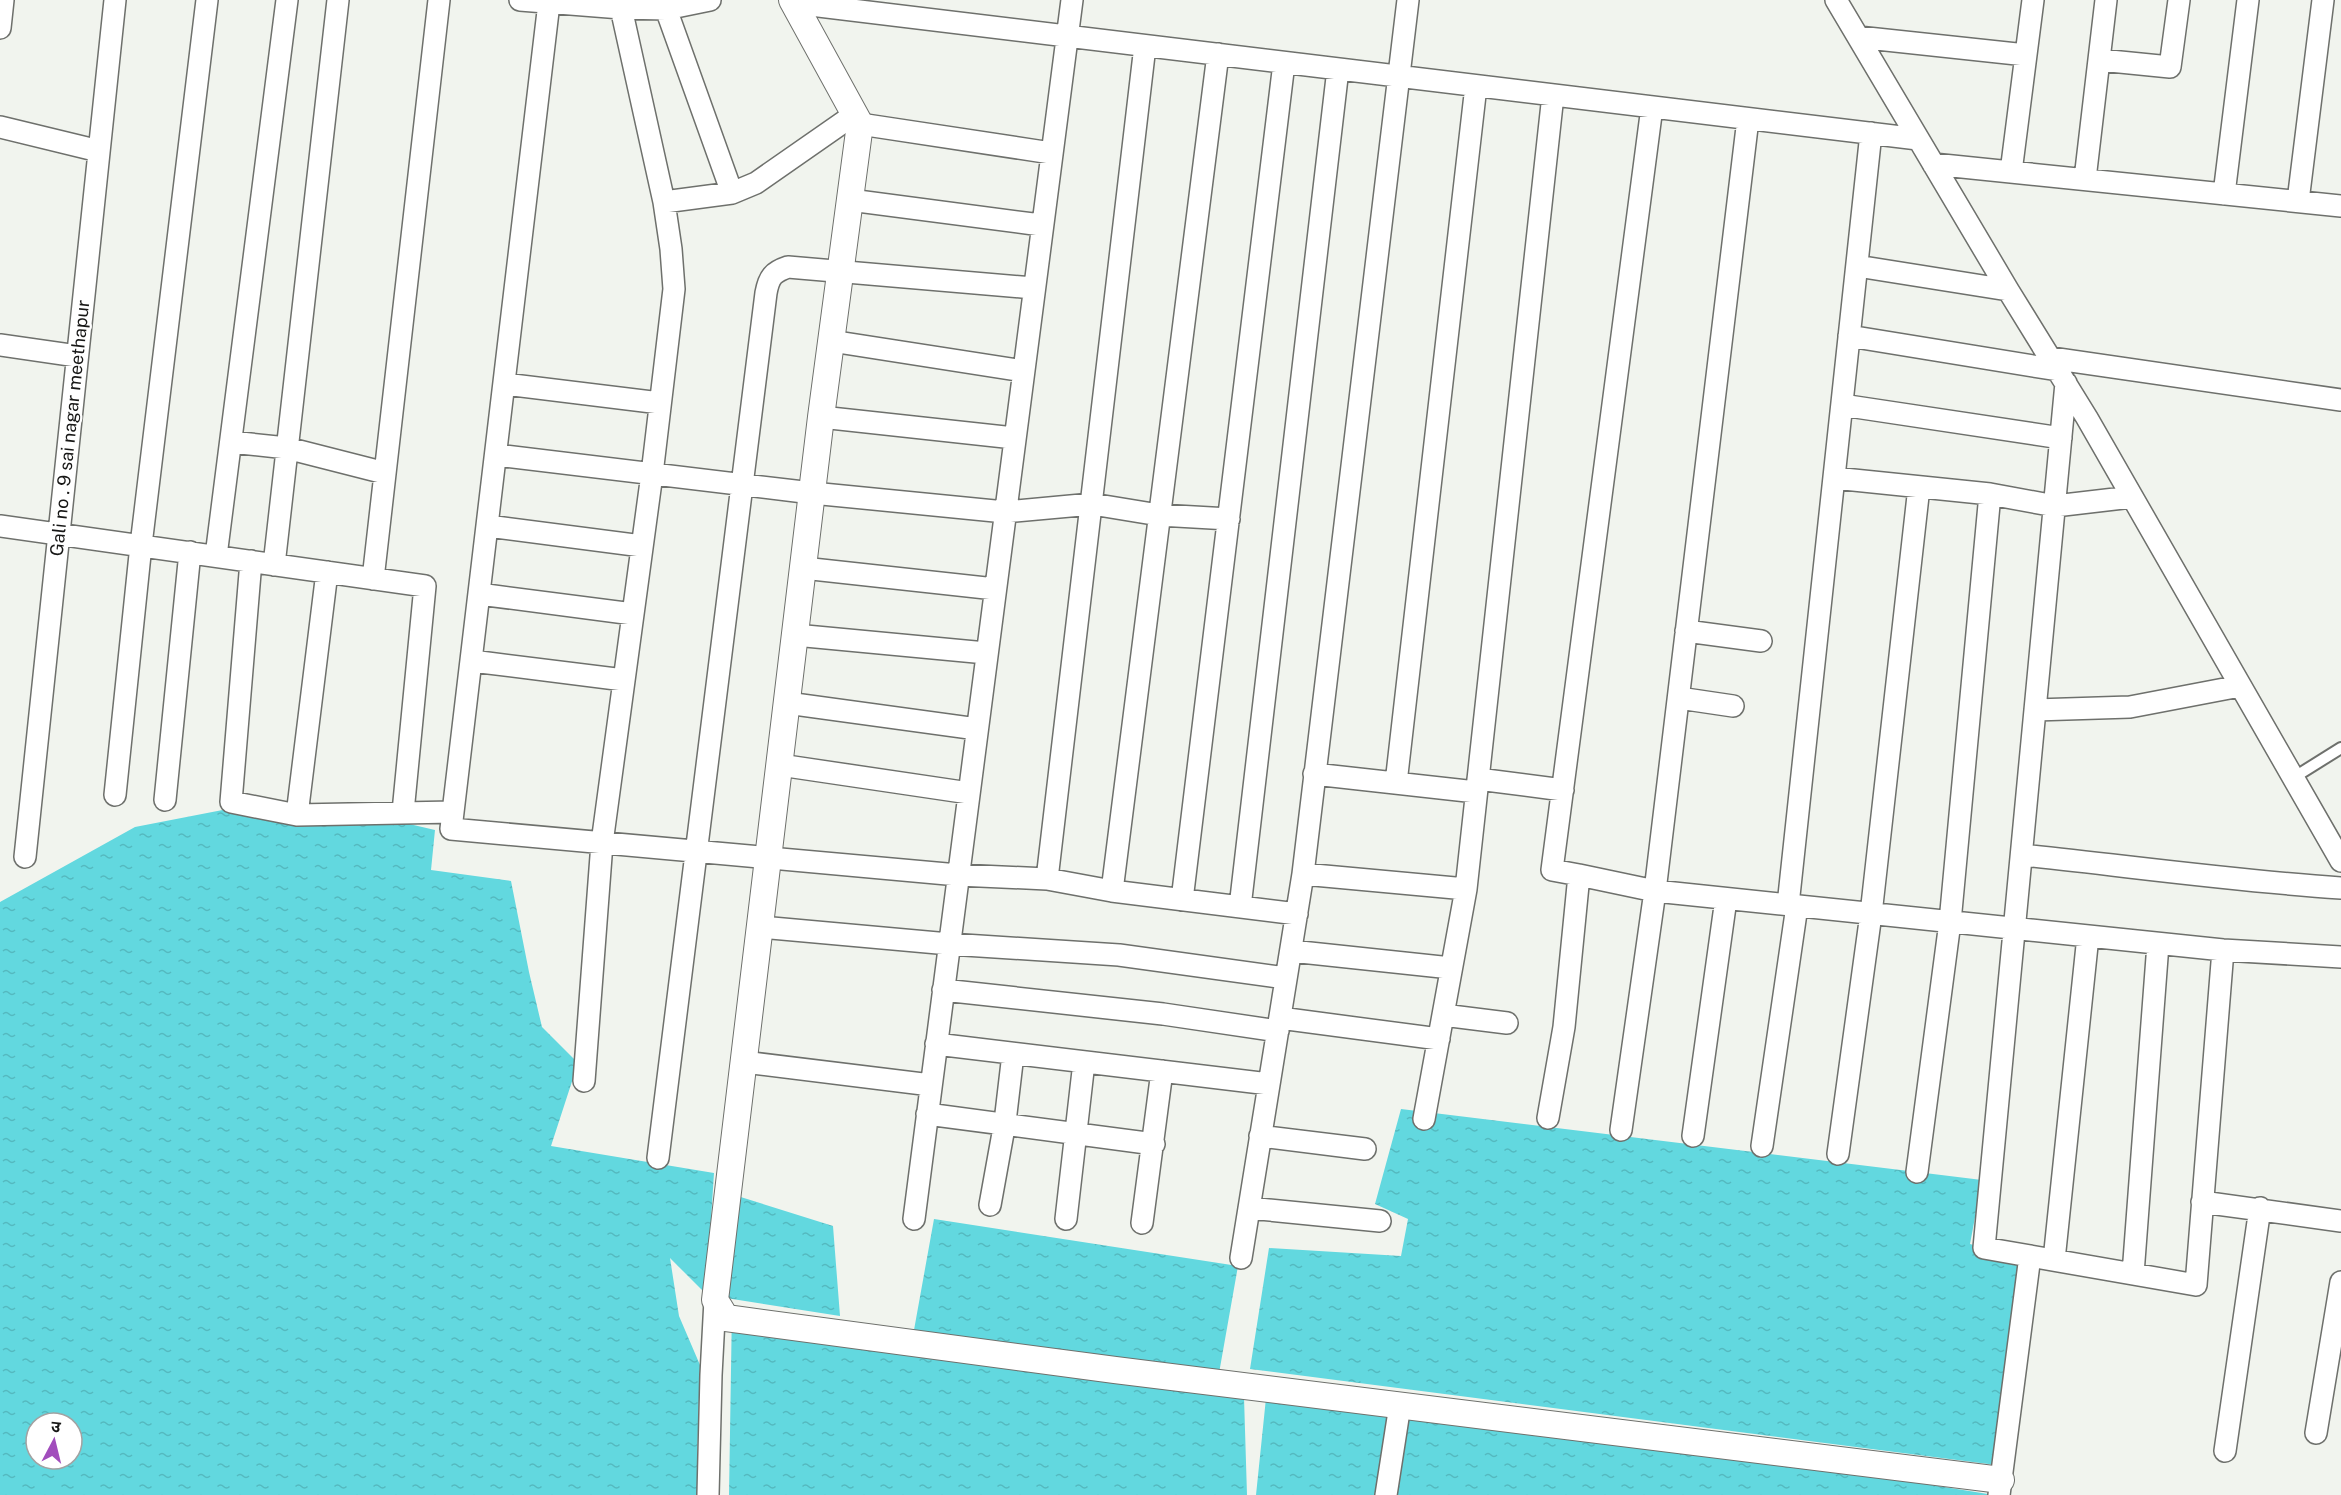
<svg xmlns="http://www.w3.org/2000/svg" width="2341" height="1495" font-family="'Public Sans','Noto Sans Devanagari',sans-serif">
<defs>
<pattern id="water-ripples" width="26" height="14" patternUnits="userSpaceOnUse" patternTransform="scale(1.5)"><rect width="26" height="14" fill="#62d8df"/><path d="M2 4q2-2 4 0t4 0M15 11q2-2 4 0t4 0" fill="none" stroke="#54b9bf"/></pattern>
</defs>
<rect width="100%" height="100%" fill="#f1f4ee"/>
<path fill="url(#water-ripples)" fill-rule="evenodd" d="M238 807 375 816 435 830 431 870 511 881 529 972 542 1027 578 1063 551 1146 714 1173 709 1250 704 1292 670 1258 679 1316 700 1365 697 1462 701 1495H0V902L135 827ZM36 1423H72V1459H36Z
M1401 1109 1982 1180 1970 1244 2033 1262 2004 1466 1250 1369 1269 1248 1401 1256 1408 1219 1375 1204Z
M731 1194 833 1226 840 1316 726 1298Z
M934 1219 1238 1266 1218 1379 914 1330Z
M732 1307 1244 1397 1247 1495H729Z
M1266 1398 1820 1467 1994 1495H1256Z"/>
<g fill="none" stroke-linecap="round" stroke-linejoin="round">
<defs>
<path id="service" d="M2293 778 2341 748"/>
<path id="minor" d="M520 0 621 8 666 9 710 0
M1836 0 2008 290 2087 418 2341 861
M549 3 451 829 958 875 1047 879 1112 891 1297 914
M794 3 1918 139
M666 9 732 193
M0 28 3 0
M1858 37 2026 55
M2100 60 2170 67 2179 0
M860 124 1051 153
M0 127 99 151
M1933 164 2341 206
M2011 172 2033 0
M2085 179 2106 0
M2224 194 2248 0
M850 200 1041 225
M2298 201 2323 0
M664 202 732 193 756 183 855 114
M1857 266 2008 290
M1849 336 2058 370
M831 341 1023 371
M0 345 77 356
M2051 358 2341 400
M2066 383 1984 1248 2196 1285 2223 950
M505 384 660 403
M1842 405 2061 438
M821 417 1014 438
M231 442 287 448 385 473
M496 455 812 493 1005 512 1092 504 1159 515 1229 519
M1834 478 1990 494 2055 506 2132 497
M0 526 425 586 403 812
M488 526 642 546
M216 556 287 0
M251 561 231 802 297 815 453 812
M274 565 338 0
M803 568 995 589
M373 579 439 0
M479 594 633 614
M1686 631 1761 641
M795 635 986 653
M472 661 624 680
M1679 698 1733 706
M787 703 977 729
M2035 710 2130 707 2240 686
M780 765 969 793
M1314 774 1476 792
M1478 779 1563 790
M1396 783 1476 86
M115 795 141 545 207 0
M165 800 190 552
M297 815 327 572
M2022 855C2128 866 2234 881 2341 888
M25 857 115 0
M1303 874 1466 889
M1579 875 1655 891 2223 950 2341 957
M1047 879 1145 46
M1112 891 1218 54
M1182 900 1284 63
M1788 905 1871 133
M1240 907 1338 69
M761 927 949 944 1119 955 1286 978
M1291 951 1451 968
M943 990 1163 1014 1278 1031
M1443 1015 1507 1023
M1280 1018 1439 1039
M936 1044 1269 1084
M744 1062 931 1085
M584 1081 602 843 652 474 674 289 671 249 664 202 621 8
M927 1114 1154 1144
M1548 1118 1564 1027 1579 875 1552 870 1652 107
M1424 1119 1466 889 1553 95
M1621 1130 1655 891 1748 119
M1260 1136 1365 1149
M1693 1136 1726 899
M1762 1146 1797 906
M1838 1154 1871 914 1919 487
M658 1158 766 293C769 277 773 272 788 267L1033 288
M1917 1172 1950 922 1990 494
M2202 1202 2341 1221
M990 1205 1005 1122 1013 1054
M1249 1208 1380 1221
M914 1219 1072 0
M1066 1219 1084 1062
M1142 1223 1162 1071
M1241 1258 1303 874 1408 0
M2054 1260 2088 936
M2133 1274 2158 944
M2316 1433 2341 1282
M2225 1451 2260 1208
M708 1495 711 1375 715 1300
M1386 1495 1400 1405
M1999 1495 2030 1256"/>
<path id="tertiary" d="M792 0 860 124 821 417 715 1300 726 1318 1115 1370 2001 1480"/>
</defs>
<use href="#service" stroke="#6e706c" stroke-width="14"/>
<use href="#minor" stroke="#6e706c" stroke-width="24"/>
<use href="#tertiary" stroke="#6e706c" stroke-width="28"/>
<use href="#service" stroke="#fff" stroke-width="10"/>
<use href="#minor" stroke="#fff" stroke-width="21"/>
<use href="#tertiary" stroke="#fff" stroke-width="26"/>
</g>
<g text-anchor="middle" stroke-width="4.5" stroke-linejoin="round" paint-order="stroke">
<g font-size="18" fill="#171716" stroke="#fff">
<text transform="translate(70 428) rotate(-84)" y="6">Gali no . 9 sai nagar meethapur</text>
</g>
</g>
<g transform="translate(54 1441) rotate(7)"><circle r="28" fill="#ffffff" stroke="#a2a2a2" stroke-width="1.5"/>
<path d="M0-4.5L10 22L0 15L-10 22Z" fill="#a14dbc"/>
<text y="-9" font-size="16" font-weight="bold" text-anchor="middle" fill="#171716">उ</text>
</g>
</svg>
